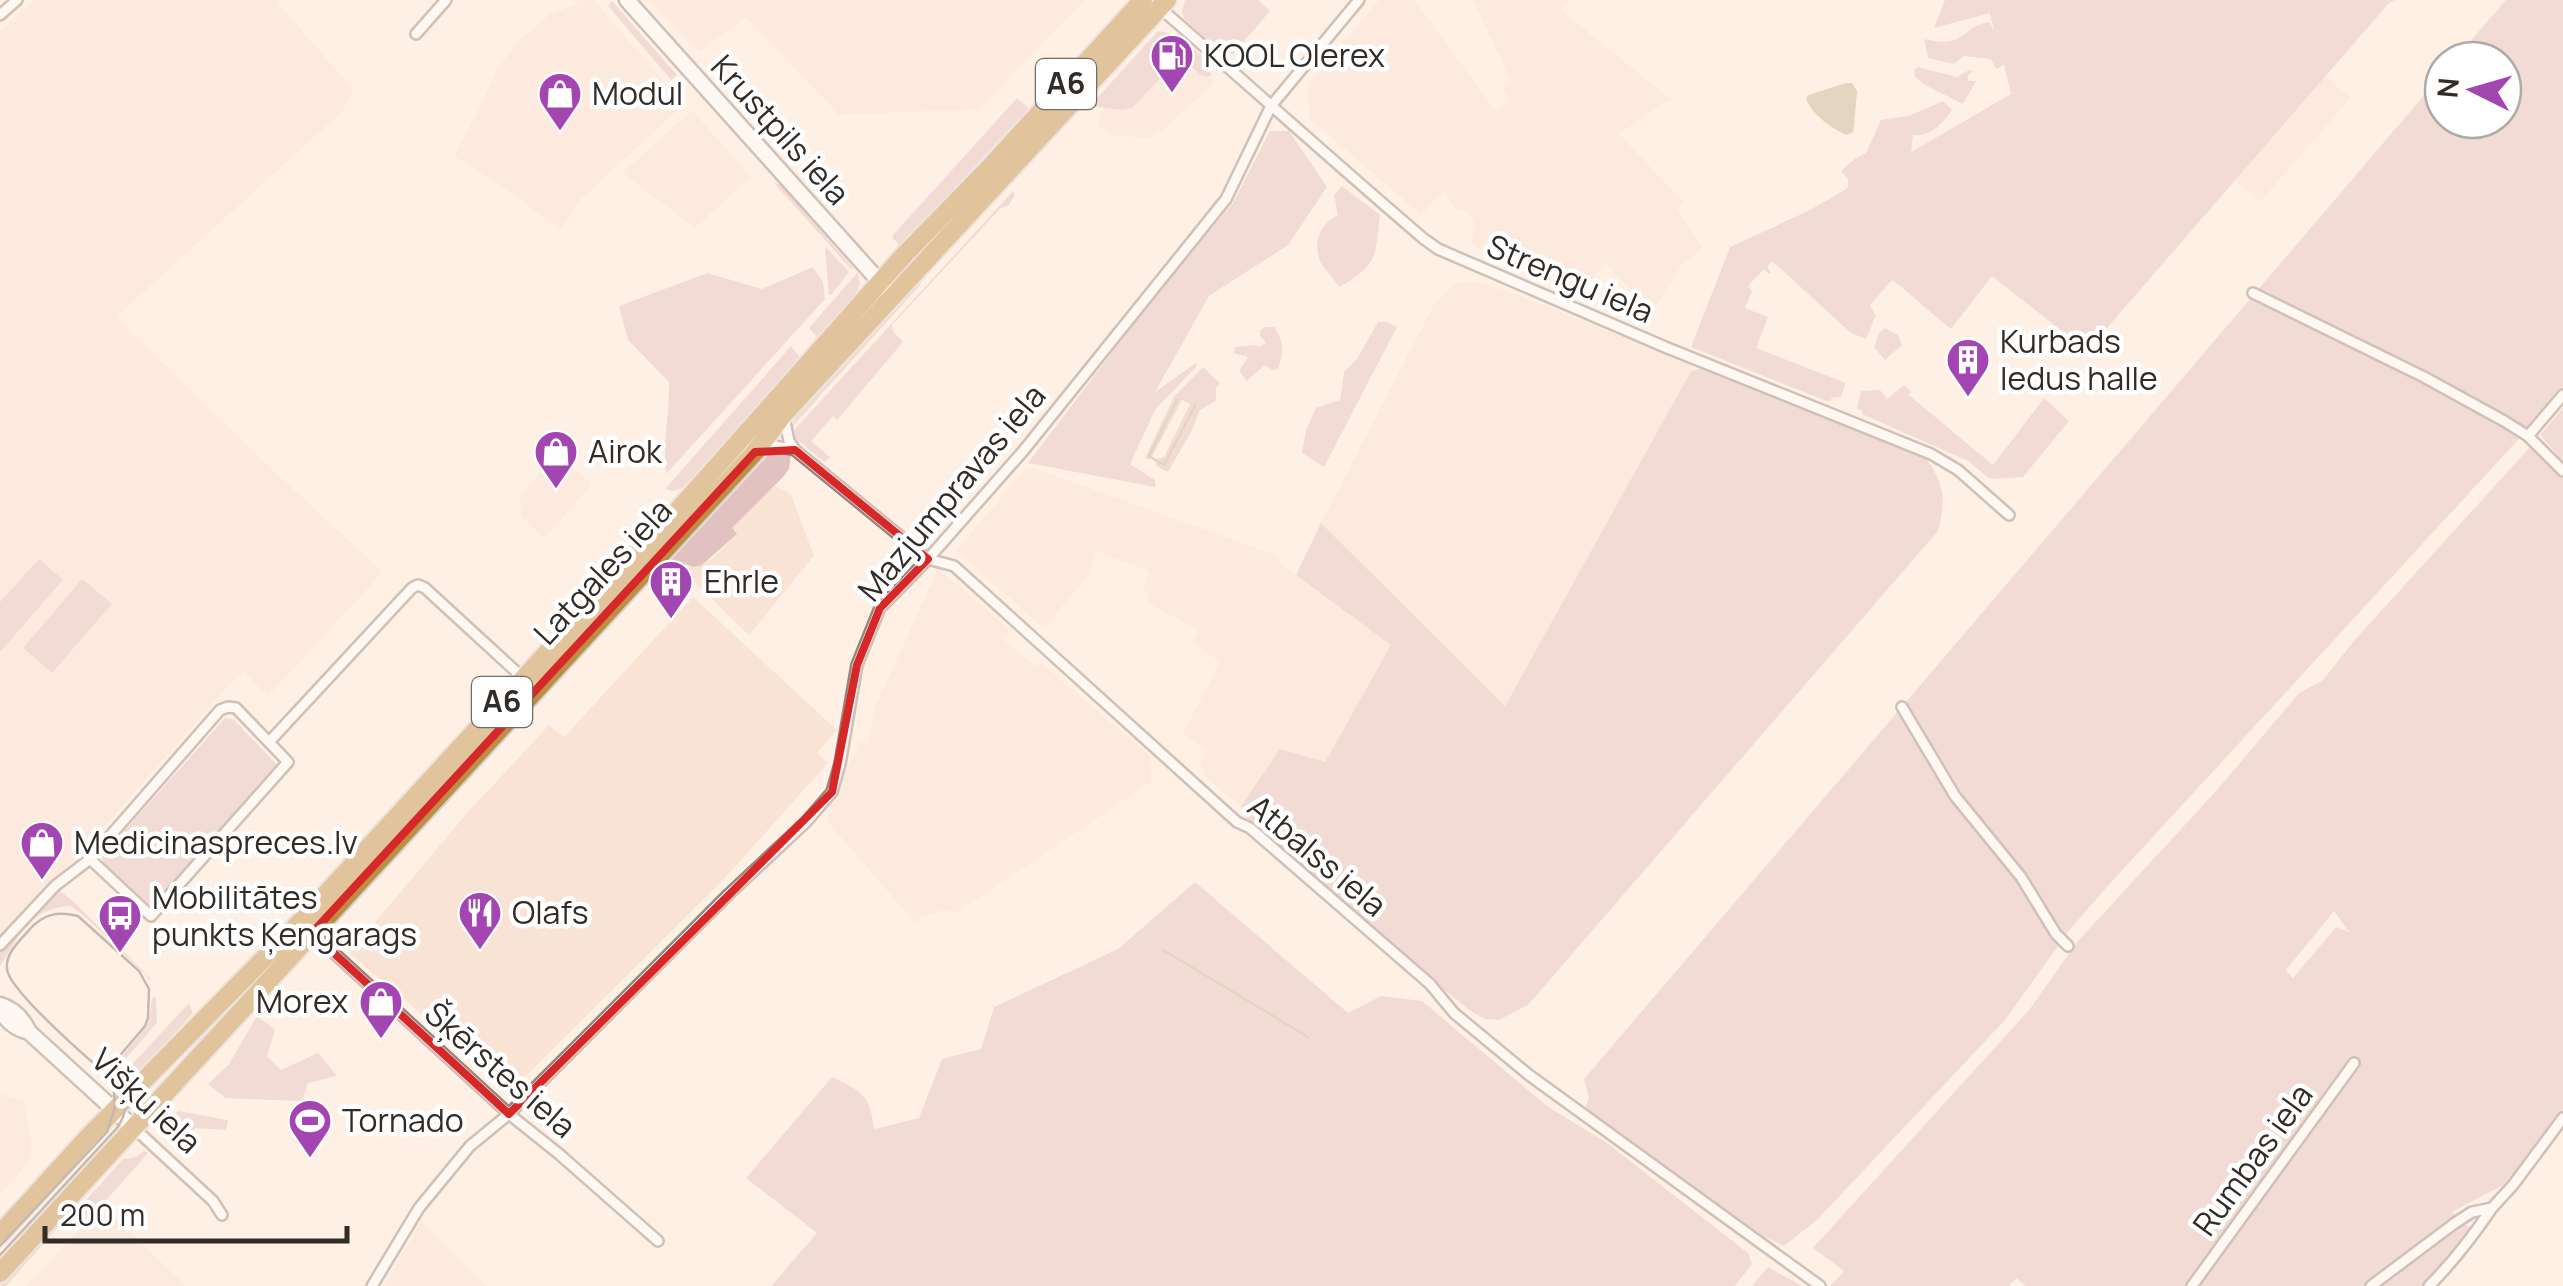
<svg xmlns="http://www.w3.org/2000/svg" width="2563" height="1286" font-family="Manrope,sans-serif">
<rect width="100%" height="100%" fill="#fff0e5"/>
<path fill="#f9e3d4" d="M34 0H280L278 3 354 90 342 112 116 317 261 459 383 572 268 696 244 672 239 677 237 676 65 871 38 900 35 899 0 938V31Z
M587 0H594L670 88 679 109 578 202 560 230 515 196 454 156 480 107 496 71 516 43 550 14Z
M650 0H1086L979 109 839 115 746 17 699 52Z
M1379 0H1415L1495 110 1510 101 1503 88 1511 82 1473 0H1569L1561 10 1671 99 1619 134 1683 201 1677 210 1703 248 1681 266 1652 312 1606 264 1574 297 1471 244 1475 224 1467 211 1455 209 1444 190 1421 215 1309 118 1308 84Z
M1183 50 1215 83 1163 130 1148 138 1109 135 1097 124 1104 108Z
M2326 76 2351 98 2260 202 2235 181Z
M692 110 751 177 695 228 622 173Z
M1478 282 1510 292 1691 364V371L1505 706 1321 523 1434 304 1455 283Z
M565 446 579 458 572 467 592 484 544 539 521 516 520 496 556 453 558 454Z
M1034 468 1278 556 1279 563 1392 645 1317 776 1246 811 1206 778 1201 763 1206 749 1182 735 1220 662 1192 642 1198 630 1146 602 1150 593 1143 590 1149 571 1096 551 1088 575 1048 624 1041 626 956 550 1026 469Z
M773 485 791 494 814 556 749 635 683 571 689 566 702 565 714 557 736 535 732 528Z
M936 573 945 574 1008 628 1009 633 1003 639 1037 667 1042 663 1150 756 1151 782 957 912 944 910 922 916 915 923 826 820 859 742 868 744 875 707Z
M693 597 837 730 817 753 828 763 723 880 518 1084 494 1080 412 1006 349 953 468 812 549 725 564 737Z
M0 1094 24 1101 32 1152 27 1164 0 1195Z
M103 1205 182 1282 186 1286H26Z
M421 1221 487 1286H385Z"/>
<path fill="#e2c2c1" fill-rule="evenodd" d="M1185 0H1258L1270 11 1233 54 1225 56 1185 20 1182 12Z
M1945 0H2395L2389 3 2087 351 1992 276 1951 329C1930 313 1913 295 1892 280L1870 305 1876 315 1866 339 1851 333 1772 261 1767 267 1771 272 1769 274 1764 269 1748 286 1752 291 1745 308 1768 317 1756 348 1846 383 1841 397 1832 398 1829 402 1691 347 1730 247 1810 210 1848 188V179L1841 171 1853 160 1866 153 1881 120 1908 116 1943 101 1952 110C1942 124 1931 137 1913 135L1911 152 2011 94 2004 65 1996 69 1991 59 1964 56 1954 64 1928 58 1924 39C1968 49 1957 28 1989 22L1994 31 1990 13 1934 28Z
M2506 0H2563V387L2516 442 2105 889 2068 932 2005 1020 1817 1220 1784 1246 1765 1237 1585 1108 1589 1098 1584 1079 2443 73V120H2503V60H2454Z
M612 1 677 75 671 80 608 6Z
M1158 31C1181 33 1195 50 1212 65L1211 75 1207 77 1202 76 1181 57 1132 108 1122 110 1090 106Z
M1918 67 1957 77 1969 70 1974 71 1968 75V81H1976L1963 104 1923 84 1915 76 1914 70Z
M1017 98 1029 108 901 246 893 239V235Z
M1270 131H1289L1327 187 1288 245 1209 296 1155 392 1197 362 1196 367 1155 410 1130 464 1155 480V487L1028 463 1164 284 1233 203Z
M774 183 784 185 792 193 806 214 854 269H851Z
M1342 186 1380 215C1375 256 1379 265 1339 287 1334 278 1322 268 1319 258 1313 240 1322 223 1338 215L1334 195Z
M1013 191 1015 195 1009 205 1001 208 892 325 893 331 903 342 837 420 833 416 811 441 830 457 826 461H823L795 438V429Z
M826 247 849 272 831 295 829 294 825 248Z
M813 267 823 282 825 299 666 474C662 444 670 413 669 382L628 340 619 306 707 273 762 289Z
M858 272 860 283 855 296 818 338 809 328Z
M920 279 921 284 793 426 794 418 894 306 907 296Z
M1378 322H1387L1397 327 1324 467 1302 453 1306 430 1316 408 1340 400 1344 372 1357 359Z
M1265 327H1274C1284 341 1284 352 1278 369L1272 370 1265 365 1247 381 1239 371 1248 357 1233 353 1236 347 1254 345 1260 347 1266 343 1260 336V330Z
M1885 328 1898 335 1902 345 1885 360 1874 347 1879 333Z
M791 346 800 357 775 390 681 489 673 491 665 489Z
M1203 367 1220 383 1216 388V401L1200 410 1191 432 1168 472 1156 466V460L1164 457 1190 404 1182 400 1150 460 1145 458 1174 397Z
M1701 368 1926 458C1945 486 1946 499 1938 531L1528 1005 1499 1020 1485 1019 1472 1012 1437 984 1243 815 1241 806 1280 749 1325 762 1391 645 1296 575 1321 523 1505 706 1691 371Z
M1904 385 1911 391 1909 395 1993 465 2044 398 2069 421 2023 477 1990 479 1968 461 1862 414V411L1857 408 1861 391 1880 390 1887 399Z
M2563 408V461L2540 435Z
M2531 446 2563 479V1115L2503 1185 2452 1212 2471 1229 2422 1286H2025L2017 1278 2009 1286H1830L1844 1271 1813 1248 2029 1010 2078 941 2217 790 2299 693 2323 680 2353 642ZM2334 911 2349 932 2336 927 2293 978 2286 970Z
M781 449 791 454 789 469 784 476 732 528 737 534 702 565 694 567 671 560 770 453Z
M39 559 63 580 0 652V602Z
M82 579 112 604 52 673 23 648Z
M225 718 233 719 279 767 153 908 103 862 102 856Z
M1195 882 1348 1013 1381 996 1422 1001 1547 1106 1607 1143 1748 1253 1752 1264 1735 1286H771L817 1233 746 1178 832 1077C863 1092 870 1095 874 1129L919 1118 942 1059 981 1049 994 1007 1118 949Z
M56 888 73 901 151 979 149 980 145 974 83 915 70 906C28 909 21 934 0 966V951Z
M156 997 157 1023 121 1064 118 1061 149 1023 152 998Z
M189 1003 193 1013 132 1081 124 1076V1073Z
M257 1016 275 1030 267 1056 281 1070 318 1053 337 1076 308 1083 302 1101 225 1098 208 1084 229 1064Z
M178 1111 228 1120 226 1130 196 1128 188 1135 169 1134 168 1123Z
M143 1151 148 1153 81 1229 69 1219 123 1159 136 1157Z
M111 1164 105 1174 6 1286H0Z
M1768 1267 1802 1286H1752Z"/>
<path fill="#beb694" d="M1846 83H1852L1857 91 1854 127 1853 132 1847 135C1833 130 1810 113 1806 98L1809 95Z"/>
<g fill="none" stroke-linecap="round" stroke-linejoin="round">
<path stroke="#beb694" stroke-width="2.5" d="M1177 400 1149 456 1164 465 1195 406
M1163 950 1308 1037"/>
<defs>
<path id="street" d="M1160 8C1249 85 1335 163 1424 239L1438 249 1665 347 1931 454 1958 470 2009 515
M0 15 17 0
M416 34 446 0
M2253 293 2424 377 2504 421 2528 436 2563 471
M784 417 789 441 795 450 928 559 954 566 1237 822 1250 828 1430 984 1454 1013 1529 1075 1820 1286
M2528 436 2563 395
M759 450 775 446 795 450
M1902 707 1955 796 2021 877 2056 934 2068 946
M270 741 412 588 418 585 425 588 523 678
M312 933 509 1114 559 1154 658 1241
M0 945 55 886 90 859 220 710 228 707 236 708 288 762 151 916 90 859
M134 1128 213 1201 222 1215
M372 1286 419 1208 470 1146 509 1114 729 894 806 822 832 792 840 764 857 665 880 608 928 559 1024 450 1226 199 1271 106 1359 0
M2192 1286 2354 1063
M2371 1286 2455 1223 2472 1212 2492 1208 2513 1185 2563 1118
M2429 1286C2453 1262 2473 1236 2492 1208"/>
<path id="secondary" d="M627 0 887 290
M0 1005C14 1009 23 1019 29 1032L134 1128
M0 1009C6 1021 16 1029 29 1032"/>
<path id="highway" d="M0 1234 87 1138 301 921 678 510 905 254 988 169 1143 0
M0 1273 755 452 783 415 1167 0"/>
</defs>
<use href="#street" stroke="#95877e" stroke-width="14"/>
<use href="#secondary" stroke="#95877e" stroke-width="19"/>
<use href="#highway" stroke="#d6d5d4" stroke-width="22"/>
<use href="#street" stroke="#fff" stroke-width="9"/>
<use href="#secondary" stroke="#fff" stroke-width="14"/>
<use href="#highway" stroke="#bd8f44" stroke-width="18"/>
<path stroke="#7d746e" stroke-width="2.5" d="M0 1246 107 1132 115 1107 113 1080 116 1060 145 1026 148 1018 149 989 139 971 78 916C57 911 43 914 29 930 20 941 5 953 7 969 8 990 94 1064 113 1080 127 1096 130 1111 116 1129L0 1255"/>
</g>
<path d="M0 0H2563V1286H0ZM795 450 928 559 880 608 857 665 832 792 509 1114 312 933 755 452Z" fill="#fff0e5" fill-opacity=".55" fill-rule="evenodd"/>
<path fill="none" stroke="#d62828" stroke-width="8" stroke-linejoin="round" d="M795 450 928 559 880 608 857 665 832 792 509 1114 312 933 755 452Z"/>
<defs>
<symbol id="fuel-pin" viewBox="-11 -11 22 30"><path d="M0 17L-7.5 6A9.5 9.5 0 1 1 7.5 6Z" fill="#a346b1" stroke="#fff"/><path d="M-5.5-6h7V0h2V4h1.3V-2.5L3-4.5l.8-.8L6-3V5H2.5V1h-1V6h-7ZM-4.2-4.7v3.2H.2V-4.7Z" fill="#fff"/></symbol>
<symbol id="shop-pin" viewBox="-11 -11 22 30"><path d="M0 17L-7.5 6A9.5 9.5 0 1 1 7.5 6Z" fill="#a346b1" stroke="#fff"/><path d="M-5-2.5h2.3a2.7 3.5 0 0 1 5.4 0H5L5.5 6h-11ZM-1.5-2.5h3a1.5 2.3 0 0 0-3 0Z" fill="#fff"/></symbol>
<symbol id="building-pin" viewBox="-11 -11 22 30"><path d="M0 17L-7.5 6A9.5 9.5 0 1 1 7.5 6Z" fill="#a346b1" stroke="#fff"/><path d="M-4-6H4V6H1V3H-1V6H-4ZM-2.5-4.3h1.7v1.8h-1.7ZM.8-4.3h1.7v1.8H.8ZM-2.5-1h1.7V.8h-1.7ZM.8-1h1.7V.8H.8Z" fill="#fff"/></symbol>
<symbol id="restaurant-pin" viewBox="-11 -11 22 30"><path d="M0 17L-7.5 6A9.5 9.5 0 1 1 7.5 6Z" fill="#a346b1" stroke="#fff"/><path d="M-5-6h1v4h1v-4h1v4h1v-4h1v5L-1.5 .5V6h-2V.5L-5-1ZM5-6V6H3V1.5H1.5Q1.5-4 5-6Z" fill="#fff"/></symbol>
<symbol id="bus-pin" viewBox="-11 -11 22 30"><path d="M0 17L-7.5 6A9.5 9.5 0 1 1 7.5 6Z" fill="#a346b1" stroke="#fff"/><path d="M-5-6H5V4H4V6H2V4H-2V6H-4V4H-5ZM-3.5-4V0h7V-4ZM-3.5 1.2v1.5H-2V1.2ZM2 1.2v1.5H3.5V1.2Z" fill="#fff"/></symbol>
<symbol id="stadium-pin" viewBox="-11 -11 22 30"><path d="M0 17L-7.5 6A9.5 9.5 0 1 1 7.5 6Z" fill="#a346b1" stroke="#fff"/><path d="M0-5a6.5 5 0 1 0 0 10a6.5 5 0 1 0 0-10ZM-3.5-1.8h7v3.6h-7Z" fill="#fff"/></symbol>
</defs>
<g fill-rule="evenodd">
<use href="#fuel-pin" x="1147" y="31" width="50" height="68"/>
<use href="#shop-pin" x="535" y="69" width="50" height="68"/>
<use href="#building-pin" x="1943" y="335" width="50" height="68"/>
<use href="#shop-pin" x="531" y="427" width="50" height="68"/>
<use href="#building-pin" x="646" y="557" width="50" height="68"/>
<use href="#shop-pin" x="17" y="818" width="50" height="68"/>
<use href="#restaurant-pin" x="455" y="888" width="50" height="68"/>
<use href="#bus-pin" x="95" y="891" width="50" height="68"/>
<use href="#shop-pin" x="356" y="977" width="50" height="68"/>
<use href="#stadium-pin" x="285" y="1096" width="50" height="68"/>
</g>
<g text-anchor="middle" stroke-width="9" stroke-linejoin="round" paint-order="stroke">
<g fill="#fff" stroke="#6f6b68" stroke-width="2.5">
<rect x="1036" y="59" width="60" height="50" rx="8"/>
<rect x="472" y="677" width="60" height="50" rx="8"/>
</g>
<g font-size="30" font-weight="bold" fill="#312c28">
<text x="1066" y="94">A6</text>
<text x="502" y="712">A6</text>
</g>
<g font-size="32" fill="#312c28" stroke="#fff" text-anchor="start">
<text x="1204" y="67">KOOL Olerex</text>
<text x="592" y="105">Modul</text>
<text x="2000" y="353">Kurbads<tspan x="2000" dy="37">ledus halle</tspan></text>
<text x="588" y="463">Airok</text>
<text x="704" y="593">Ehrle</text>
<text x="74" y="854">Medicinaspreces.lv</text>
<text x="152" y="909">Mobilitātes<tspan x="152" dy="37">punkts Ķengarags</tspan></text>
<text x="512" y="924">Olafs</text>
<text x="348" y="1013" text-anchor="end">Morex</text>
<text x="342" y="1132">Tornado</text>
</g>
<g font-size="32" fill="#312c28" stroke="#fff">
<text transform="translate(780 130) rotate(48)" y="11">Krustpils iela</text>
<text transform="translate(1570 279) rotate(23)" y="11">Strengu iela</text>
<text transform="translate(952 493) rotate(-50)" y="11">Mazjumpravas iela</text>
<text transform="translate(603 572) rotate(-47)" y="11">Latgales iela</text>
<text transform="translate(1317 856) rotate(40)" y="11">Atbalss iela</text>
<text transform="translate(500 1070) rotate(41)" y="11">Šķērstes iela</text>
<text transform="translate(146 1101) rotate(43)" y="11">Višķu iela</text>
<text transform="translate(2253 1160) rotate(-54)" y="11">Rumbas iela</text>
</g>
</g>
<g transform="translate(2473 90) rotate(275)"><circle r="48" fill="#ffffff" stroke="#adaba9" stroke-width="2.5"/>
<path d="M0-8L18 38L0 25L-18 38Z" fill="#a346b1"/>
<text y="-15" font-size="28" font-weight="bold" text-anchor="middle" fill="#312c28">N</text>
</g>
<path d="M45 1226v15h302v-15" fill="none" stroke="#312c28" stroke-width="5"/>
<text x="60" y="1226" font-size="30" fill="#312c28" stroke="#ffffff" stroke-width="8" paint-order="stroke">200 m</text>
</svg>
